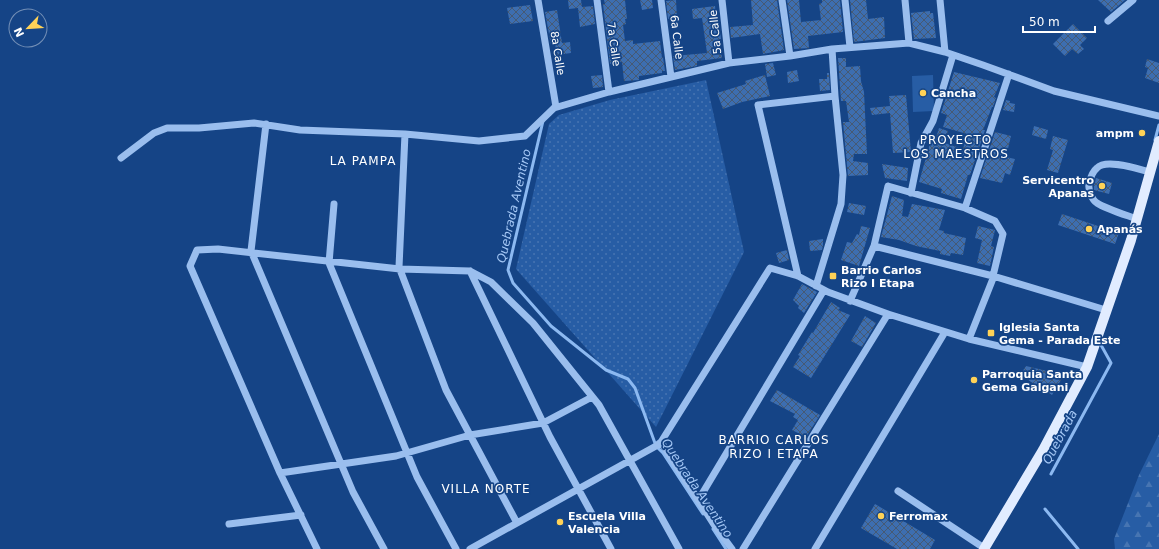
<svg xmlns="http://www.w3.org/2000/svg" width="1159" height="549" font-family="'DejaVu Sans',sans-serif">
<defs>
<pattern id="green-dots" width="8" height="8" patternUnits="userSpaceOnUse"><rect width="8" height="8" fill="#275da5"/><path d="M2 2h.1M6 6h.1" fill="none" stroke="#4775b2" stroke-width="1.8" stroke-linecap="round"/></pattern>
<pattern id="forest-firs" width="22" height="20" patternUnits="userSpaceOnUse"><rect width="22" height="20" fill="#275da5"/><path d="M5 1l3.5 6h-7zM16 11l3.5 6h-7z" fill="#4775b2"/></pattern>
<pattern id="building-cross-hatch" width="8" height="8" patternUnits="userSpaceOnUse"><rect width="8" height="8" fill="#3d6eb0"/><path d="M0 0l8 8M0 8l8-8" fill="none" stroke="#465a74"/></pattern>
</defs>
<rect width="100%" height="100%" fill="#154486"/>
<path fill="url(#green-dots)" d="M706 80 744 252 656 427 516 269 549 124 559 115 610 100Z"/>
<path fill="url(#forest-firs)" d="M1159 434V549H1115L1114 539 1139 475Z"/>
<path fill="#275da5" d="M933 75 934 111 913 112 912 76Z"/>
<g fill="none" stroke-linecap="round" stroke-linejoin="round">
<path stroke="#8cb9f1" stroke-width="3" d="M543 121 508 270 513 283 551 326 606 370 628 379 635 388 656 446 663 453 703 514
M1155 140 1159 125
M1051 474 1111 363 1101 345
M1045 509 1078 549
M713 529 726 549"/>
</g>
<path fill="url(#building-cross-hatch)" d="M568 0H581L582 7 593 6 595 24 580 27 578 8 569 9Z
M604 0H625L627 19H625L626 24 623 25 625 41 633 40V44L660 41 662 58 663 57 665 71H662V73L639 76V80L624 81 622 62 610 64 603 4H605Z
M640 0H652L653 8 642 10Z
M676 0 677 18 668 19 666 1Z
M751 0H777L784 50 763 54 760 34 731 38 730 27 753 25Z
M787 0H799L801 22 821 20 819 4 822 3V0H840L843 32 808 36 809 48 794 49Z
M850 0H866L868 19 884 17 885 38 854 42Z
M1098 0H1125L1111 12Z
M530 5 533 21 510 24 507 8Z
M715 6 717 27 720 28 721 39H720L722 58 697 61V66L675 70 673 56 707 53 702 18 693 19 692 9Z
M557 10 562 43 570 42 571 53 557 55 555 44 551 45 545 12Z
M930 11V13H933L936 38 914 39 911 13Z
M1073 24 1087 38 1080 45 1084 49 1078 54 1072 49 1065 56 1053 44Z
M838 58H846V67L860 66 861 81 864 92 867 154H854L853 161 868 163V175L848 176 843 122H849L846 101H841Z
M1147 59 1159 63V83L1145 78 1148 68 1145 67Z
M773 63 776 75 767 77 765 64Z
M797 70 799 81 788 83 787 72Z
M954 72 1000 83 994 97 996 98 993 107H992L983 130H985L970 175H968L961 199 941 193 942 189 919 182 931 140 935 141 939 128 948 131 945 143 963 149 967 134 943 127 947 115 941 113Z
M827 73H829L830 90 820 91 819 79H827Z
M602 75 603 87 593 88 591 76Z
M765 75 770 96 742 102 723 109 717 93 746 84 745 81Z
M906 95 911 152 893 153 890 113 872 115 870 108 890 106 889 96Z
M1006 100 1010 101V103L1015 104 1014 112 1003 110Z
M1034 126 1048 130 1046 139 1032 135Z
M995 132 1011 136 1006 157 1015 159 1010 175 1005 173 1002 183 980 178Z
M1053 136 1068 140 1058 173 1047 170 1053 150 1050 149Z
M882 164 908 168 907 181 885 178Z
M1096 178 1112 183 1109 194 1094 190V185Z
M892 196 904 200 902 216 908 217 912 204 945 210 939 230 944 231V233L966 238 963 255 951 253 950 256 940 254V251L916 246 899 240 881 237Z
M849 203 866 206 864 215 847 212Z
M1062 214 1119 233 1115 244 1058 225Z
M861 226 870 228 859 266 841 260 847 242 852 243 857 234 859 235Z
M978 226 995 230 991 246 994 247 990 266 977 263 982 240 975 238Z
M823 239V245L822 250 810 251 809 241Z
M787 250 789 260 779 263 776 253Z
M802 284 817 292 804 313 798 308 799 306 793 300Z
M831 302 840 308 838 310 850 315 811 378 793 367 800 356 798 355 812 332 813 333Z
M865 316 876 323 862 347 851 341Z
M1026 366 1064 375 1052 395 1020 375Z
M777 390 820 415 806 437 792 430 798 420 793 417 795 414 770 401Z
M875 504 935 540 930 549H897L861 528Z"/>
<g fill="none" stroke-linecap="round" stroke-linejoin="round">
<path stroke="#9abeee" stroke-width="7" d="M538 0 556 107 554 108
M597 0 609 92
M661 0 671 77
M722 0 729 63
M782 0 790 56
M845 0 850 47
M905 0 909 43
M940 0 945 52
M1108 21 1133 0
M266 124 251 251 353 492 384 549
M405 134 399 267 446 390 517 523
M121 158 154 133 167 128H199L254 123 300 130 405 134 479 141 525 136 554 108 609 92 729 63 790 56 832 49 909 43 945 52 983 65 1054 91 1159 116
M911 193 921 143 933 121 953 55
M334 204 329 263 417 477 456 549
M965 208 1009 74
M1137 219C1126 215 1106 209 1097 203 1092 200 1088 190 1089 184 1090 179 1092 172 1097 168 1106 158 1138 169 1150 172
M874 246 993 276 1106 310
M470 271 550 437 611 549
M798 276 758 105 835 96
M816 286 841 204 843 175 835 96 832 49
M850 301 874 246 888 186 965 208 995 221 1003 234 993 276
M969 339 994 276
M661 442 715 526 732 549
M280 473 396 456 470 435 543 423 592 397
M898 491 984 548
M699 499 824 290
M229 524 301 515
M317 549 280 473 190 266 197 250 218 249 400 269 470 271 491 282 533 323 599 405 679 549
M470 549 656 446 661 442 770 268 798 276 828 292 888 314 969 339 1087 367
M743 549 888 314
M815 549 945 332"/>
<path stroke="#e1ecff" stroke-width="10" d="M984 549 1043 450 1087 367 1131 240 1159 141"/>
</g>
<g fill="#ffd257" stroke="#154486" stroke-width="1.5">
<circle cx="923" cy="93" r="4"/>
<circle cx="1142" cy="133" r="4"/>
<circle cx="1102" cy="186" r="4"/>
<circle cx="1089" cy="229" r="4"/>
<rect x="829" y="272" width="8" height="8" rx="2"/>
<rect x="987" y="329" width="8" height="8" rx="2"/>
<circle cx="974" cy="380" r="4"/>
<circle cx="881" cy="516" r="4"/>
<circle cx="560" cy="522" r="4"/>
</g>
<g text-anchor="middle" stroke-width="3.5" stroke-linejoin="round" paint-order="stroke">
<g font-size="11" fill="#fff" stroke="#154486">
<text transform="translate(715 32) rotate(-96)" y="4">5a Calle</text>
<text transform="translate(677 37) rotate(83)" y="4">6a Calle</text>
<text transform="translate(614 44) rotate(82)" y="4">7a Calle</text>
<text transform="translate(558 53) rotate(81)" y="4">8a Calle</text>
</g>
<g font-size="11" font-weight="bold" fill="#fff" stroke="#154486" text-anchor="start">
<text x="931" y="97">Cancha</text>
<text x="1134" y="137" text-anchor="end">ampm</text>
<text x="1094" y="184" text-anchor="end">Servicentro<tspan x="1094" dy="13">Apanas</tspan></text>
<text x="1097" y="233">Apanás</text>
<text x="841" y="274">Barrio Carlos<tspan x="841" dy="13">Rizo I Etapa</tspan></text>
<text x="999" y="331">Iglesia Santa<tspan x="999" dy="13">Gema - Parada Este</tspan></text>
<text x="982" y="378">Parroquia Santa<tspan x="982" dy="13">Gema Galgani</tspan></text>
<text x="568" y="520">Escuela Villa<tspan x="568" dy="13">Valencia</tspan></text>
<text x="889" y="520">Ferromax</text>
</g>
<g font-size="12" letter-spacing="1" fill="#fff" stroke="#154486">
<text x="956" y="144">PROYECTO<tspan x="956" dy="14">LOS MAESTROS</tspan></text>
<text x="363" y="165">LA PAMPA</text>
<text x="774" y="444">BARRIO CARLOS<tspan x="774" dy="14">RIZO I ETAPA</tspan></text>
<text x="486" y="493">VILLA NORTE</text>
</g>
<g font-size="12" font-style="italic" fill="#a5c8f6" stroke="#154486">
<text transform="translate(514 206) rotate(-77)" y="4">Quebrada Aventino</text>
<text transform="translate(1060 437) rotate(-62)" y="4">Quebrada</text>
<text transform="translate(697 488) rotate(56)" y="4">Quebrada Aventino</text>
</g>
</g>
<g transform="translate(28 28) rotate(245)"><circle r="19" fill="#154486" stroke="#738fb6"/>
<path d="M0-3L7 15L0 10L-7 15Z" fill="#ffd257"/>
<text y="-6" font-size="11" font-weight="bold" text-anchor="middle" fill="#ffffff">N</text>
</g>
<path d="M1023 26v6h72v-6" fill="none" stroke="#ffffff" stroke-width="2"/>
<text x="1029" y="26" font-size="12" fill="#ffffff" stroke="#154486" stroke-width="3" paint-order="stroke">50 m</text>
</svg>
